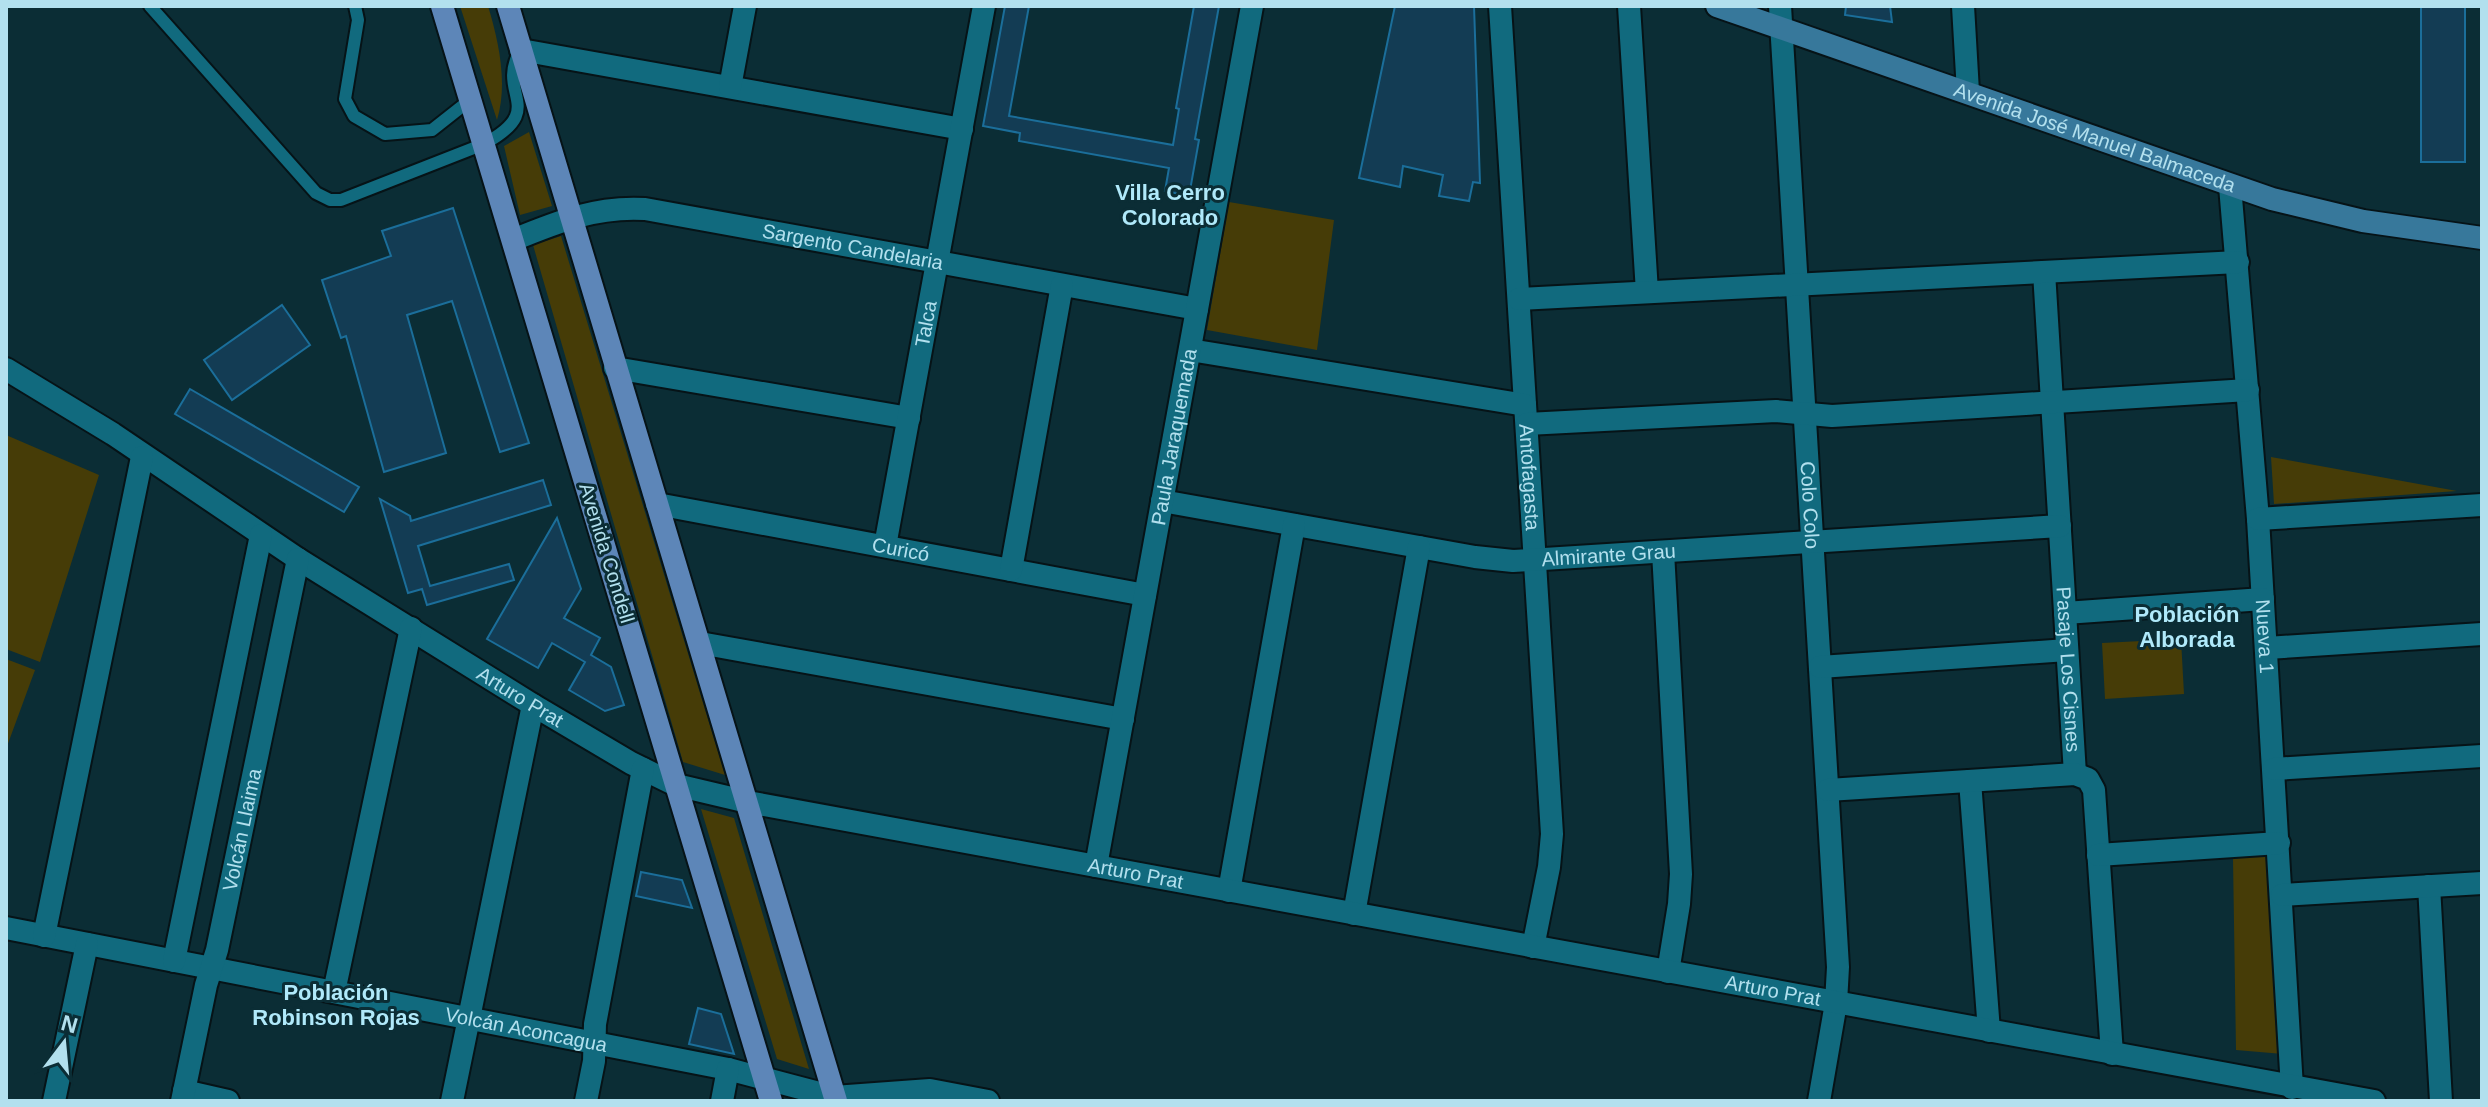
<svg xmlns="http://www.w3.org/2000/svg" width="2488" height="1107" font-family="Helvetica,sans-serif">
<rect width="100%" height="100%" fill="#0b2d35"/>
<path fill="#463c07" d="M460 6H488C499 42 508 84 497 120Z
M529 132 552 206 520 215 504 146Z
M1229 202 1334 220 1317 350 1207 330Z
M561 236 725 775 683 762 533 245Z
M6 435 99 475 40 662 6 649Z
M2271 457 2457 491 2274 504Z
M2181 639 2184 694 2105 699 2102 643Z
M6 659 35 670 6 749Z
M701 809 734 818 809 1069 777 1059Z
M2269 853 2283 1054 2236 1050 2233 859Z"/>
<path fill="#133c54" stroke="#1b6e9a" stroke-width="2" d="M1005 6H1029L1009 116 1173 145 1179 109 1176 108 1194 6H1219L1195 139 1199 140 1189 196 1165 191 1169 168 1019 141 1020 133 983 126Z
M1395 6H1474L1480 183 1473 182 1469 201 1439 196 1443 175 1403 166 1400 187 1359 178Z
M1846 6H1890L1892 22 1845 15Z
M2421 6H2465V162H2421Z
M453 208 529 443 500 452 452 301 407 315 446 453 384 472 346 336 341 338 322 280 391 256 382 231Z
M282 305 310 345 232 400 204 360Z
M190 389 359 487 344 512 175 414Z
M543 480 551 505 418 546 430 586 509 564 514 580 427 605 422 589 408 593 380 499 410 516 411 521Z
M557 518 581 589 564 618 600 638 591 655 611 667 624 705 605 711 569 690 585 662 552 643 538 668 487 639Z
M641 872 682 880 692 908 636 896Z
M698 1008 721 1014 734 1054 689 1044Z"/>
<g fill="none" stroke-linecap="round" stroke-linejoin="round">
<defs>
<path id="service" d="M150 6 316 193 330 200H341L484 144C548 109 497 95 519 53
M355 6 358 20 345 99 354 116 385 134 432 130 470 100"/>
<g id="minor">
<path id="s1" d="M1500 6 1552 834 1549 867 1533 947"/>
<path d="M1629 6 1647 292"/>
<path id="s2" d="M1780 6 1838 967 1836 1003 1819 1101"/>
<path d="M1963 6 1968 92"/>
<path d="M521 50 962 129"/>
<path d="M730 87 745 6"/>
<path id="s3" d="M2230 186 2258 519 2292 1088"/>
<path id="s4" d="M513 240C557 222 596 206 645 209L1197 309"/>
<path id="s5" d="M2044 272 2075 774"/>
<path d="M1519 299 2238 262"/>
<path d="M1190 350 1525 405"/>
<path d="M615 368 909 418"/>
<path id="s6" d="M6 369 113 434 298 559 533 705 631 763 676 785"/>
<path d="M1527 424 1776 411 1832 416 2248 390"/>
<path id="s7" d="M1162 501 1475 557 1513 561 2060 526"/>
<path id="s8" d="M657 504 1145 595"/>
<path d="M2258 519 2482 505"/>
<path id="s9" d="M885 546 984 6"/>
<path d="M1663 552 1681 874 1679 904 1668 972"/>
<path d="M1011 570 1062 285"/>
<path d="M2065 613 2263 599"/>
<path d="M700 643 1123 719"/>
<path d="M2267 648 2482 634"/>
<path d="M1820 667 2067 650"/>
<path d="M2274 769 2482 756"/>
<path d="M1970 781 1989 1031"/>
<path d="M1828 790 2075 774 2088 779 2094 790 2112 1054"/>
<path d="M2098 855 2279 843"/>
<path id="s10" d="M1096 866 1252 6"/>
<path d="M2429 886 2441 1101"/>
<path d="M1229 891 1294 525"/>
<path d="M2282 895 2482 883"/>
<path d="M1354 914 1419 547"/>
<path id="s11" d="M6 928 728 1069 834 1097 930 1090 988 1101"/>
<path d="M44 936 142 457"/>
<path d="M174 961 261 535"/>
<path d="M334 992 411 628"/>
<path d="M184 1091 228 1101"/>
<path d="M54 1101 87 944"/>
<path id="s12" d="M182 1101 206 985 217 950 298 559"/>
<path d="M452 1101 533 705"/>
<path d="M586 1101 594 1061 595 1024 643 769"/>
<path d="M722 1101 728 1069"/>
</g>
<g id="tertiary">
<path id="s13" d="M676 785 748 802 2374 1101"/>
</g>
<g id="secondary">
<path id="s14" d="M1717 6 2272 199 2363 221 2482 238"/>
</g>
<path id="primary" d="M442 6 771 1101
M508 6 836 1101"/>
</defs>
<use href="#service" stroke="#061317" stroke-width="16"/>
<use href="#minor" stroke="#061317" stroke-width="26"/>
<use href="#tertiary" stroke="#061317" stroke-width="26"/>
<use href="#secondary" stroke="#061317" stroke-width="26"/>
<use href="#primary" stroke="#061317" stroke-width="26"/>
<use href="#service" stroke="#116a7e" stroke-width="12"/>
<use href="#minor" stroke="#116a7e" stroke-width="22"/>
<use href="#tertiary" stroke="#116a7e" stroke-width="22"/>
<use href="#secondary" stroke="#37789b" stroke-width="22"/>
<use href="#primary" stroke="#5d86b8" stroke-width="22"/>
</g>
<g text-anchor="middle" stroke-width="6" stroke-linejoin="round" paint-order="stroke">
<g font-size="20" fill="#b2e0ee" stroke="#0b2d35">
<text dy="7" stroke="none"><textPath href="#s14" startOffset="400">Avenida José Manuel Balmaceda</textPath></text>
<text dy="7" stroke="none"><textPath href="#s4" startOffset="348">Sargento Candelaria</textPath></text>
<text dy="7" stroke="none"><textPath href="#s9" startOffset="226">Talca</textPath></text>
<text dy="7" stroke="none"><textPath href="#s10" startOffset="436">Paula Jaraquemada</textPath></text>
<text dy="7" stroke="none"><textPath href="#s1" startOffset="472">Antofagasta</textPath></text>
<text dy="7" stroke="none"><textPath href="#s2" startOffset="500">Colo Colo</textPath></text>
<text dy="7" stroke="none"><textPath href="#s8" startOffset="248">Curicó</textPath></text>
<text transform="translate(607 553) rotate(73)" y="7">Avenida Condell</text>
<text dy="7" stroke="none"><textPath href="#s7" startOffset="452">Almirante Grau</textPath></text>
<text dy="7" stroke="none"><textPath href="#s3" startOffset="452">Nueva 1</textPath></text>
<text dy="7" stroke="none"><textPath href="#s5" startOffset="398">Pasaje Los Cisnes</textPath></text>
<text dy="7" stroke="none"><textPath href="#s6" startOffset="610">Arturo Prat</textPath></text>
<text dy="7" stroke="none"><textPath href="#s12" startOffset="278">Volcán Llaima</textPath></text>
<text dy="7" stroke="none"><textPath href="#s13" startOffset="468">Arturo Prat</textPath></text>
<text dy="7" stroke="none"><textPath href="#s13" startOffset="1116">Arturo Prat</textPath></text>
<text dy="7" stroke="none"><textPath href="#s11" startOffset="530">Volcán Aconcagua</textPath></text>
</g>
<g font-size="22" font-weight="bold" fill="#b0e9fa" stroke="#0b2d35">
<text x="1170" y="200">Villa Cerro<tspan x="1170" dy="25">Colorado</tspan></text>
<text x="2187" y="622">Población<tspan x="2187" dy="25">Alborada</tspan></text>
<text x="336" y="1000">Población<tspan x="336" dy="25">Robinson Rojas</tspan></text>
</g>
</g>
<rect width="2488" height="1107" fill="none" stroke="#b2e0ee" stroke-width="16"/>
<g transform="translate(64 1043) rotate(16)" stroke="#0b2d35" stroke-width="6" paint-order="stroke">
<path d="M0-6L14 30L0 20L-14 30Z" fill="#b2e0ee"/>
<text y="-12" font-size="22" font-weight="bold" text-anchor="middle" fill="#b2e0ee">N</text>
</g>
</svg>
